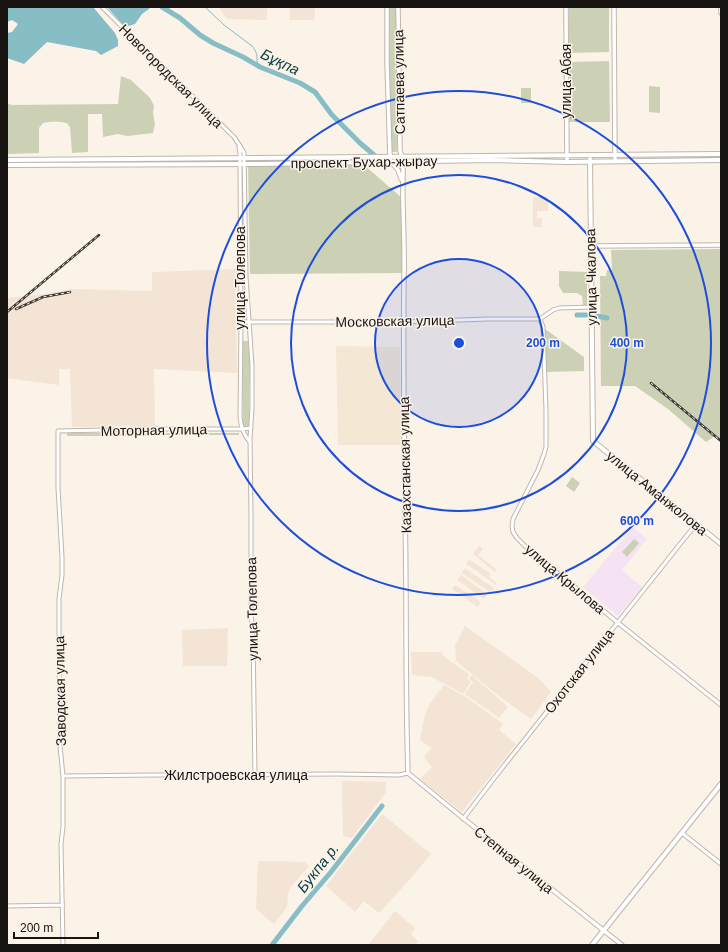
<svg xmlns="http://www.w3.org/2000/svg" width="728" height="952" font-family="Helvetica,sans-serif">
<rect width="100%" height="100%" fill="#fbf2e8"/>
<path fill="#f4e8d4" d="M336 346 400 347 401 445H338Z"/>
<path fill="#f4e4d5" d="M219 7H267V20L229 19 224 15Z
M290 7H315L314 20H290Z
M533 197H548V211H537V218H542V227H533Z
M235 269 237 373 154 369 155 426 72 427 70 369H59V385L7 378V298L46 294 71 289 152 291V272Z
M479 546 483 549 478 555 497 570 495 572 473 554Z
M469 559 491 574 489 577 497 583 496 585 466 564Z
M465 568 494 588 491 593 462 573Z
M461 575 487 594 484 599 457 580Z
M455 585 481 602 478 607 452 589Z
M465 626 537 677 551 692 531 719 500 697 456 661 455 645Z
M228 628 227 666H183L182 630Z
M411 652H442L445 658 469 674 467 679 471 682 463 694 432 677 412 675Z
M472 675 508 707 499 718 465 694 473 682 469 679Z
M444 685 466 697 498 720 503 724 499 730 516 744 462 812 420 779 432 767 424 757 431 748 420 740 425 715 429 705Z
M342 781 386 782V792L352 838 343 836Z
M382 814 431 854 411 878 379 913 364 901 355 912 326 886Z
M258 861 304 862 309 866 291 887 288 893 287 907 274 924 256 909Z
M395 911 415 928 411 934 418 941 415 945H368Z"/>
<path fill="#f5e3f4" d="M633 527 647 539 622 570 642 587 618 616 583 587Z"/>
<path fill="#ccd1b5" d="M389 7H396L397 152H390Z
M569 7H609V52L569 53Z
M609 61 610 122H569L568 62Z
M121 76 131 80 150 98 154 106 153 113 155 124 153 133 127 136 118 134 103 137 102 114H88V152L72 153 70 127 67 123C59 121 51 121 43 123L39 128V153L7 154V101L8 104 12 105 118 104Z
M649 86 660 87V113L649 112Z
M521 88H531V103H521Z
M363 164 402 198 403 273 250 274 248 166Z
M721 249V440L715 436 706 442 668 409 635 386H601L600 276H606L607 270H612L611 250Z
M559 271 587 272V305H583L582 296 577 293H563L559 286Z
M545 329 584 357V371L546 372Z
M242 341H248L250 364 249 426 243 427Z
M67 433H148V436H67Z
M153 433H239V435H153Z
M572 477 580 483 574 492 566 486Z
M634 539 639 543 627 557 622 552Z"/>
<path fill="#87bdc4" d="M7 7H93L115 33 118 40V46L101 55 96 51 47 42 24 64 7 58V33L12 32 18 24 12 20 7 22Z
M107 7H150L149 9 142 14 135 24 125 27Z"/>
<g fill="none" stroke-linecap="round" stroke-linejoin="round">
<path stroke="#87bdc4" stroke-width="1" d="M205 7 224 25 252 46 255 50 257 55V65"/>
<path stroke="#87bdc4" stroke-width="5" d="M162 7 180 18 200 35 213 43 243 57 260 67 300 83 315 92 332 115 360 143 374 155
M577 315H586
M597 316 607 318
M272 945 302 906 331 872 382 806"/>
<defs>
<path id="tertiary" d="M102 7 234 137 242 149 244 153 246 277 252 365V408L250 438 251 515V612L253 635 255 775
M239 147 240 153V164L241 322 240 417C241 427 243 434 250 442
M540 319 543 327 546 410V447L544 454 538 470 513 519 512 526 513 532 517 538 525 546 617 622 721 705
M540 319 553 310 559 308 592 307
M241 322H404L488 319H540
M63 776 157 775 337 774 399 775 408 773
M463 819 495 777 696 524
M682 833 721 864
M7 906 63 905
M63 945 61 844 63 827V776L60 746 59 653V599L62 575V557L58 488V431L151 429H242L251 428"/>
<path id="secondary" d="M387 7V63L390 157 391 162 398 170 401 179
M398 7 400 150 403 162V173C402 207 405 241 404 275 403 355 404 434 405 513 407 600 405 686 408 773 478 831 550 888 622 945
M566 7 567 162
M614 7 615 161
M721 7V13
M591 246 721 245"/>
<path id="primary" d="M590 159 593 441 721 544
M7 160 721 154
M7 165 261 164 490 160 567 162 721 160
M592 945 721 784"/>
</defs>
<use href="#tertiary" stroke="#bfb6ad" stroke-width="5"/>
<use href="#secondary" stroke="#bfb6ad" stroke-width="5.5"/>
<use href="#primary" stroke="#bfb6ad" stroke-width="6"/>
<use href="#tertiary" stroke="#fff" stroke-width="3"/>
<use href="#secondary" stroke="#fff" stroke-width="3.5"/>
<use href="#primary" stroke="#fff" stroke-width="4"/>
<defs>
<path id="rail" d="M16 309 43 297 70 292
M7 312 99 235
M651 383 721 441"/>
</defs>
<use href="#rail" stroke="#3e3a36" stroke-width="2.5"/>
<use href="#rail" stroke="#fbf2e8" stroke-width="1" stroke-dasharray="3" stroke-linecap="butt"/>
</g>
<circle cx="459" cy="343" r="84" fill="#1d4ed8" fill-opacity=".12"/>
<g fill="none" stroke="#1d4ed8" stroke-width="2">
<circle cx="459" cy="343" r="84"/>
<circle cx="459" cy="343" r="168"/>
<circle cx="459" cy="343" r="252"/>
</g>
<g text-anchor="middle" stroke-width="3" stroke-linejoin="round" paint-order="stroke">
<g font-size="14" fill="#171411" stroke="#fbf2e8">
<text transform="translate(171 76) rotate(45)" y="5">Новогородская улица</text>
<text transform="translate(566 81) rotate(-90)" y="5">улица Абая</text>
<text transform="translate(399 82) rotate(-91)" y="5">Сатпаева улица</text>
<text transform="translate(364 162) rotate(-1)" y="5">проспект Бухар-жырау</text>
<text transform="translate(591 277) rotate(-91)" y="5">улица Чкалова</text>
<text transform="translate(240 278) rotate(-90)" y="5">улица Толепова</text>
<text transform="translate(395 321) rotate(-1)" y="5">Московская улица</text>
<text transform="translate(154 430) rotate(-1)" y="5">Моторная улица</text>
<text transform="translate(405 465) rotate(-91)" y="5">Казахстанская улица</text>
<text transform="translate(657 493) rotate(39)" y="5">улица Аманжолова</text>
<text transform="translate(565 579) rotate(40)" y="5">улица Крылова</text>
<text transform="translate(252 609) rotate(-91)" y="5">улица Толепова</text>
<text transform="translate(579 671) rotate(-52)" y="5">Охотская улица</text>
<text transform="translate(60 691) rotate(-91)" y="5">Заводская улица</text>
<text x="236" y="780">Жилстроевская улица</text>
<text transform="translate(514 860) rotate(39)" y="5">Степная улица</text>
</g>
<g font-size="15" font-style="italic" fill="#0d4147" stroke="#fbf2e8">
<text transform="translate(280 62) rotate(26)" y="5">Бұқпа</text>
<text transform="translate(318 868) rotate(-52)" y="5">Букпа р.</text>
</g>
</g>
<circle cx="459" cy="343" r="6" fill="#1d4ed8" stroke="#fbf2e8" stroke-width="2"/>
<g font-size="12" text-anchor="middle" font-weight="bold" fill="#1d4ed8" stroke="#fbf2e8" stroke-width="3" stroke-linejoin="round" paint-order="stroke">
<text x="543" y="347">200 m</text>
<text x="627" y="347">400 m</text>
<text x="637" y="525">600 m</text>
</g>
<rect width="728" height="952" fill="none" stroke="#171411" stroke-width="16"/>
<path d="M14 932v6h84v-6" fill="none" stroke="#171411" stroke-width="2"/>
<text x="20" y="932" font-size="12" fill="#171411" stroke="#fbf2e8" stroke-width="3" paint-order="stroke">200 m</text>
</svg>
